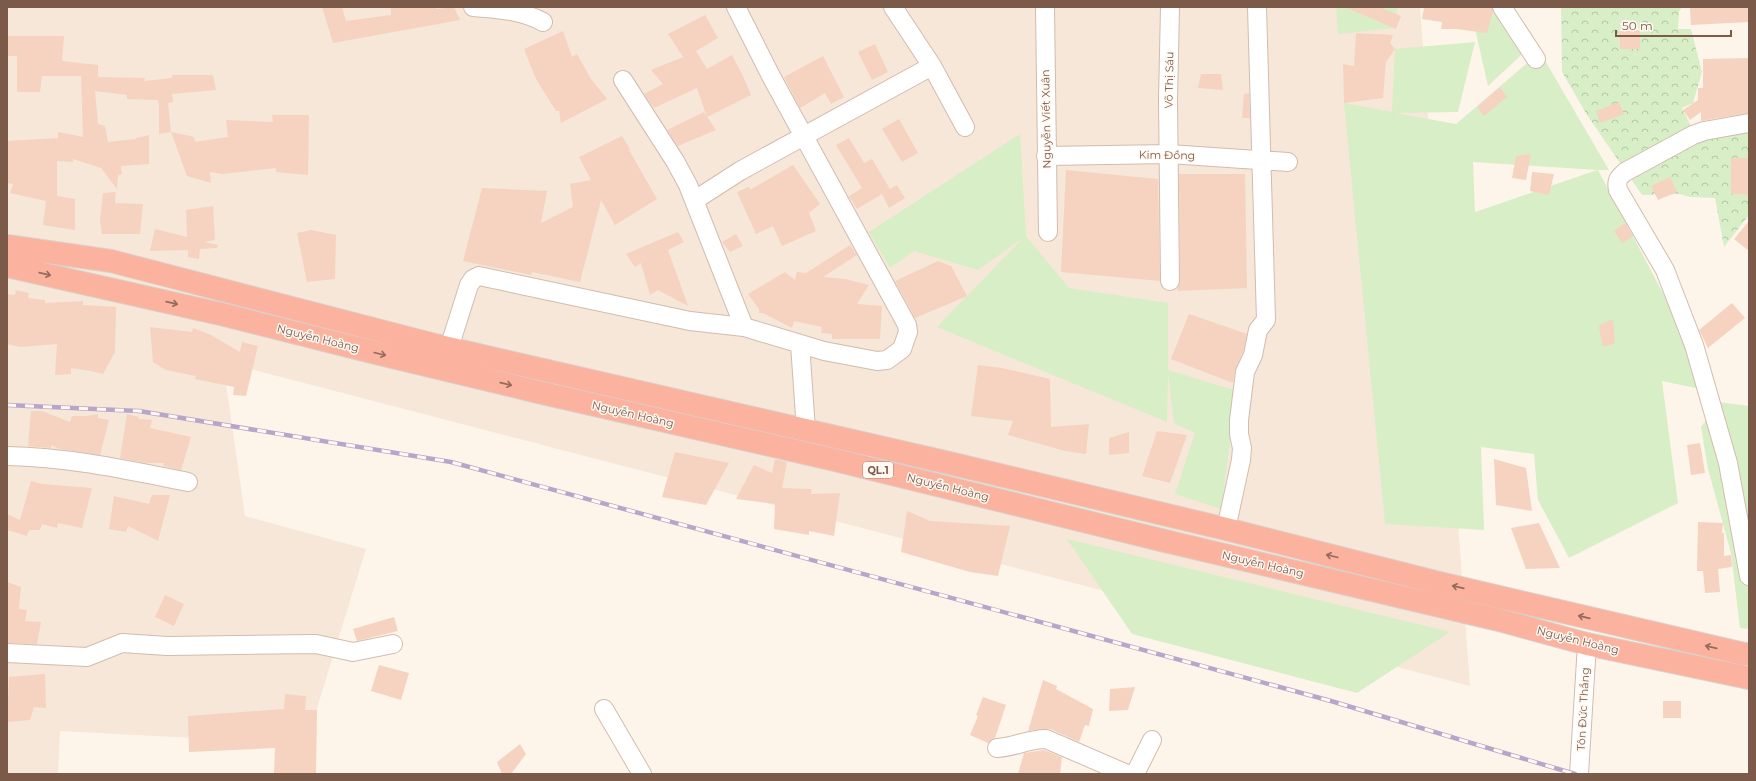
<svg xmlns="http://www.w3.org/2000/svg" width="1756" height="781" font-family="Montserrat,sans-serif">
<defs>
<pattern id="forest-crowns" width="20" height="18" patternUnits="userSpaceOnUse"><rect width="20" height="18" fill="#d8eec7"/><path d="M2 6a3 3 0 1 1 6 0M12 15a3 3 0 1 1 6 0" fill="none" stroke="#b4c4a4"/></pattern>
</defs>
<rect width="100%" height="100%" fill="#fef5ea"/>
<path fill="#f6e7d8" d="M7 7H1420L1470 686 223 362 245 516 366 549 306 744 60 731 58 774H7Z"/>
<path fill="#d8eec7" fill-rule="evenodd" d="M1336 7H1397L1395 28 1338 34Z
M1474 7H1502L1534 43 1488 86 1471 11Z
M1475 42 1458 112 1395 113 1456 124 1540 52 1609 170H1598L1715 392 1662 381 1678 503 1569 558 1538 500 1534 454 1481 447 1484 530 1385 524 1344 103 1392 112 1395 49ZM1473 162 1597 170 1475 212Z
M1020 134 1026 236 1069 288 1168 303V370L1237 391 1221 509 1175 494 1195 433 1174 423 1168 374 1167 422 937 327 1023 238 978 270 914 251 890 268 869 232Z
M1718 402 1749 406V629L1740 628 1731 553 1708 469 1701 427Z
M1067 539 1450 632 1357 693 1132 634Z"/>
<path fill="url(#forest-crowns)" fill-rule="evenodd" d="M1561 7H1682L1679 12 1678 29H1691L1702 72 1693 103 1682 108 1691 126H1749V158H1731V194L1749 195V215L1724 247 1715 198 1690 197 1679 194 1642 195 1587 115 1562 72ZM1630 20 1640 30V49H1620L1619 31Z"/>
<path fill="#f5d3c0" d="M322 7H342L346 21 391 15V7H436V9L454 7 460 20 333 43Z
M1345 7H1379L1401 16 1396 29Z
M1424 7H1492L1493 11 1487 33 1456 29H1441L1442 22 1422 19Z
M1694 7H1749V22L1691 25 1690 8Z
M705 15 718 38 696 51 707 69 732 55 743 76 751 95 707 117 697 88 654 108 644 94 663 84 651 70 683 57 668 34Z
M1640 30V49H1620L1619 31Z
M563 31 572 57 577 54 591 79 607 99 561 123 559 111H556L536 79 524 49Z
M1356 33 1393 35 1390 43 1395 49 1386 62 1383 98 1344 103 1343 64 1354 66Z
M7 36H64L62 61 98 65V77L145 78 144 81 172 78V75H213L216 90 172 94 173 102 168 103 171 132 159 134V103H158V100L127 99V95L95 91 98 124 105 126 108 142 136 139V138L149 135V164L121 166 122 174 118 175 117 189 101 168 73 159V162L57 161V196L75 199V230L43 225 46 201 10 193 13 184 7 183V141L58 138V132L83 137 81 76H42L40 92H17V56H7Z
M875 44 888 72 872 80 858 52Z
M823 56 844 97 831 104 825 93 800 108 784 77Z
M1749 58V113L1701 121V112L1690 120 1683 110 1698 100V88H1703V59Z
M1201 74H1221L1223 90 1198 88Z
M1500 87 1507 97 1484 116 1477 107Z
M1249 93 1250 118H1242L1244 94Z
M1619 102 1624 114 1600 123 1596 111Z
M704 112 716 130 678 146 667 130Z
M272 115H309L308 175 276 172V168L222 174 210 172 211 183 187 176 171 132 194 137 195 142 228 137 226 120 273 122Z
M899 119 918 153 902 162 882 129Z
M622 136 630 149 629 150 657 199 615 225 601 200 580 282 532 272 531 275 463 261 482 188 547 191 541 223 573 207 570 184 591 180 579 157Z
M849 138 864 163 872 159 890 189 897 185 905 198 889 208 882 194 857 209 849 196 862 188 836 145Z
M1531 154 1526 180 1512 178 1516 156Z
M1731 158H1749V195L1731 194Z
M793 165 820 204 809 213 816 231 782 246 773 226 756 234 737 192 749 187 750 190Z
M1066 170 1158 179 1160 281 1061 272Z
M1532 172 1554 174 1549 195 1530 191Z
M1179 174H1245L1247 288 1177 291 1180 281Z
M1670 177 1677 192 1658 200 1651 186Z
M116 192 115 203 143 204 140 234H102L100 220 103 193Z
M213 206 215 240 204 242 218 245 217 248 200 249 199 259 188 257V250L150 251 155 229 187 237 186 210Z
M1749 221V251L1734 239Z
M1625 223 1633 236 1622 243 1614 231Z
M311 230 336 235 335 279 307 282 297 233Z
M678 232 684 242 668 250 688 306 658 290 650 295 641 263 635 267 626 254Z
M736 234 743 246 730 252 722 242Z
M850 245 857 255 823 277 845 279 869 285 857 304 882 306 880 339H832V334L821 333 822 327 794 321 792 328 763 313H759V309L748 294 785 272 795 280 797 272 806 273Z
M938 261 951 266 967 296 915 318 895 281Z
M16 290 29 293 28 298 45 300V303L83 301V305L116 307 115 352 103 374 91 371 71 368V374L55 375 57 344 20 347 7 344V294L15 295Z
M1732 303 1745 318 1708 348 1699 330Z
M1189 314 1247 334 1243 352 1235 370 1233 383 1171 359Z
M1613 319 1615 343 1603 347 1599 328 1600 325Z
M150 327 192 332 193 328 211 335 240 352 242 342 258 346 246 396 233 395 234 387 195 379 196 376 166 370 153 362Z
M978 365 1002 368 1050 379 1051 427 1089 424 1086 454 1065 451 1008 435 1013 421 971 416Z
M31 411H42L70 422 72 416H87L98 414V418L109 420 100 455 60 449 51 445V448L28 446Z
M127 414 139 417 138 419 152 420 150 428 191 437 181 470 163 466 164 463H146L120 458Z
M1157 431 1187 435 1170 483 1142 476Z
M1129 432V453L1109 455V438Z
M1700 443 1705 473 1691 475 1687 445Z
M675 452 729 463 706 505 662 497Z
M775 459 787 462 782 488 812 489 811 494 840 493 834 536 809 531V535L774 529 775 504 736 499 754 465 772 473Z
M1494 459 1526 468 1532 511 1496 505Z
M31 481 42 484 92 488 82 528 58 523 57 528 42 524 40 530H29L27 536 7 530V514L20 520Z
M152 495H170L158 541 128 526 126 532 109 529 114 496 149 504Z
M907 511 930 521 1010 526 998 576 970 572 901 552Z
M1698 522 1723 523 1722 533H1724V556L1731 555 1732 567 1718 569 1720 592 1705 593 1703 571H1697Z
M1539 523 1560 568 1526 569 1511 528Z
M7 582 21 587 19 609 27 610 25 621 41 622 37 644 7 643Z
M165 595 184 604 174 626 155 617Z
M394 617 398 631 357 641 353 629Z
M379 665 409 673 401 700 371 691Z
M45 674 46 708 34 707 30 720 7 722 9 677Z
M1043 680 1057 686 1056 689 1093 709 1089 726 1085 725 1079 742 1050 729 1028 731Z
M1135 687 1128 710 1109 711 1110 689Z
M285 694 306 696 305 710H317L316 774H274L275 748 189 752 188 716 284 709Z
M983 697 1006 705 995 738 988 743 970 735 978 716 976 715Z
M1663 701H1681V718H1663Z
M520 744 526 754 511 774H502L497 762Z
M1044 750 1062 757 1060 774H1018L1024 753Z"/>
<g fill="none" stroke-linecap="round" stroke-linejoin="round">
<defs>
<path id="minor" d="M473 7C497 9 521 10 543 22
M893 7 932 66 965 127
M1045 7 1048 232
M1170 7 1168 100 1170 281
M1502 7 1536 59
M623 80 675 161 688 185 744 327
M1749 123 1704 131 1693 135 1625 172C1618 178 1616 181 1618 190L1665 270 1694 345 1728 463 1749 576
M1046 156 1169 154 1288 162
M695 200 740 171 932 66
M800 344 806 430
M449 348 469 285 473 279 479 276 690 321 744 327 824 351 877 361 887 360 902 349 908 332 907 325 772 78 736 7
M7 456C69 457 128 470 188 482
M1226 529 1241 460 1242 448 1239 434V420L1245 372 1253 355 1258 330 1266 320 1257 7
M7 653 87 657 122 643 167 646 316 644 353 652 393 644
M604 709 642 774
M997 748C1015 747 1028 739 1046 739L1127 774
M1135 774 1152 740
M1579 774 1587 644"/>
<path id="highway" d="M7 246 111 261 435 345 945 462 1226 529 1439 583 1744 654H1749
M7 266 225 315 376 353 538 392 835 460 1161 540 1499 620 1587 644 1749 678"/>
</defs>
<use href="#minor" stroke="#d2bcae" stroke-width="20"/>
<use href="#highway" stroke="#dad1cc" stroke-width="24"/>
<use href="#minor" stroke="#fff" stroke-width="18"/>
<use href="#highway" stroke="#fbb29e" stroke-width="22"/>
<defs>
<path id="rail" d="M7 405 139 411 451 462 1331 701 1575 774"/>
</defs>
<use href="#rail" stroke="#b8a6ca" stroke-width="4.5"/>
<use href="#rail" stroke="#fff9f2" stroke-width="3" stroke-dasharray="9" stroke-linecap="butt"/>
</g>
<defs><path id="oneway-shaft" d="M-6 0H5M1.5-3L5.5 0L1.5 3" fill="none" stroke-width="1.6" stroke-linecap="round" stroke-linejoin="round"/></defs>
<g stroke="#956c5b">
<use href="#oneway-shaft" transform="translate(45 274) rotate(13)"/>
<use href="#oneway-shaft" transform="translate(172 303) rotate(13)"/>
<use href="#oneway-shaft" transform="translate(380 354) rotate(14)"/>
<use href="#oneway-shaft" transform="translate(506 384) rotate(13)"/>
<use href="#oneway-shaft" transform="translate(1332 556) rotate(-166)"/>
<use href="#oneway-shaft" transform="translate(1458 587) rotate(-167)"/>
<use href="#oneway-shaft" transform="translate(1584 617) rotate(-167)"/>
<use href="#oneway-shaft" transform="translate(1711 647) rotate(-167)"/>
</g>
<g text-anchor="middle" stroke-width="3" stroke-linejoin="round" paint-order="stroke">
<rect fill="#fff9f2" stroke="#a38a7c" stroke-width="1" x="863" y="462" width="30" height="16" rx="3"/>
<g font-size="10" font-weight="bold" fill="#7c5a4a">
<text x="878" y="474">QL.1</text>
</g>
<g font-size="11" fill="#7c5a4a" stroke="#fff9f2">
<text transform="translate(1169 80) rotate(-89)" y="4">Võ Thị Sáu</text>
<text transform="translate(1046 119) rotate(-91)" y="4">Nguyễn Viết Xuân</text>
<text transform="translate(1167 155) rotate(1)" y="4">Kim Đồng</text>
<text transform="translate(318 338) rotate(14)" y="4">Nguyễn Hoàng</text>
<text transform="translate(633 414) rotate(13)" y="4">Nguyễn Hoàng</text>
<text transform="translate(948 487) rotate(14)" y="4">Nguyễn Hoàng</text>
<text transform="translate(1263 564) rotate(13)" y="4">Nguyễn Hoàng</text>
<text transform="translate(1578 640) rotate(14)" y="4">Nguyễn Hoàng</text>
<text transform="translate(1583 709) rotate(-87)" y="4">Tôn Đức Thắng</text>
</g>
</g>
<rect width="1756" height="781" fill="none" stroke="#7c5a4a" stroke-width="16"/>
<path d="M1616 30v6h115v-6" fill="none" stroke="#7c5a4a" stroke-width="2"/>
<text x="1622" y="30" font-size="12" fill="#7c5a4a" stroke="#fff9f2" stroke-width="3" paint-order="stroke">50 m</text>
</svg>
